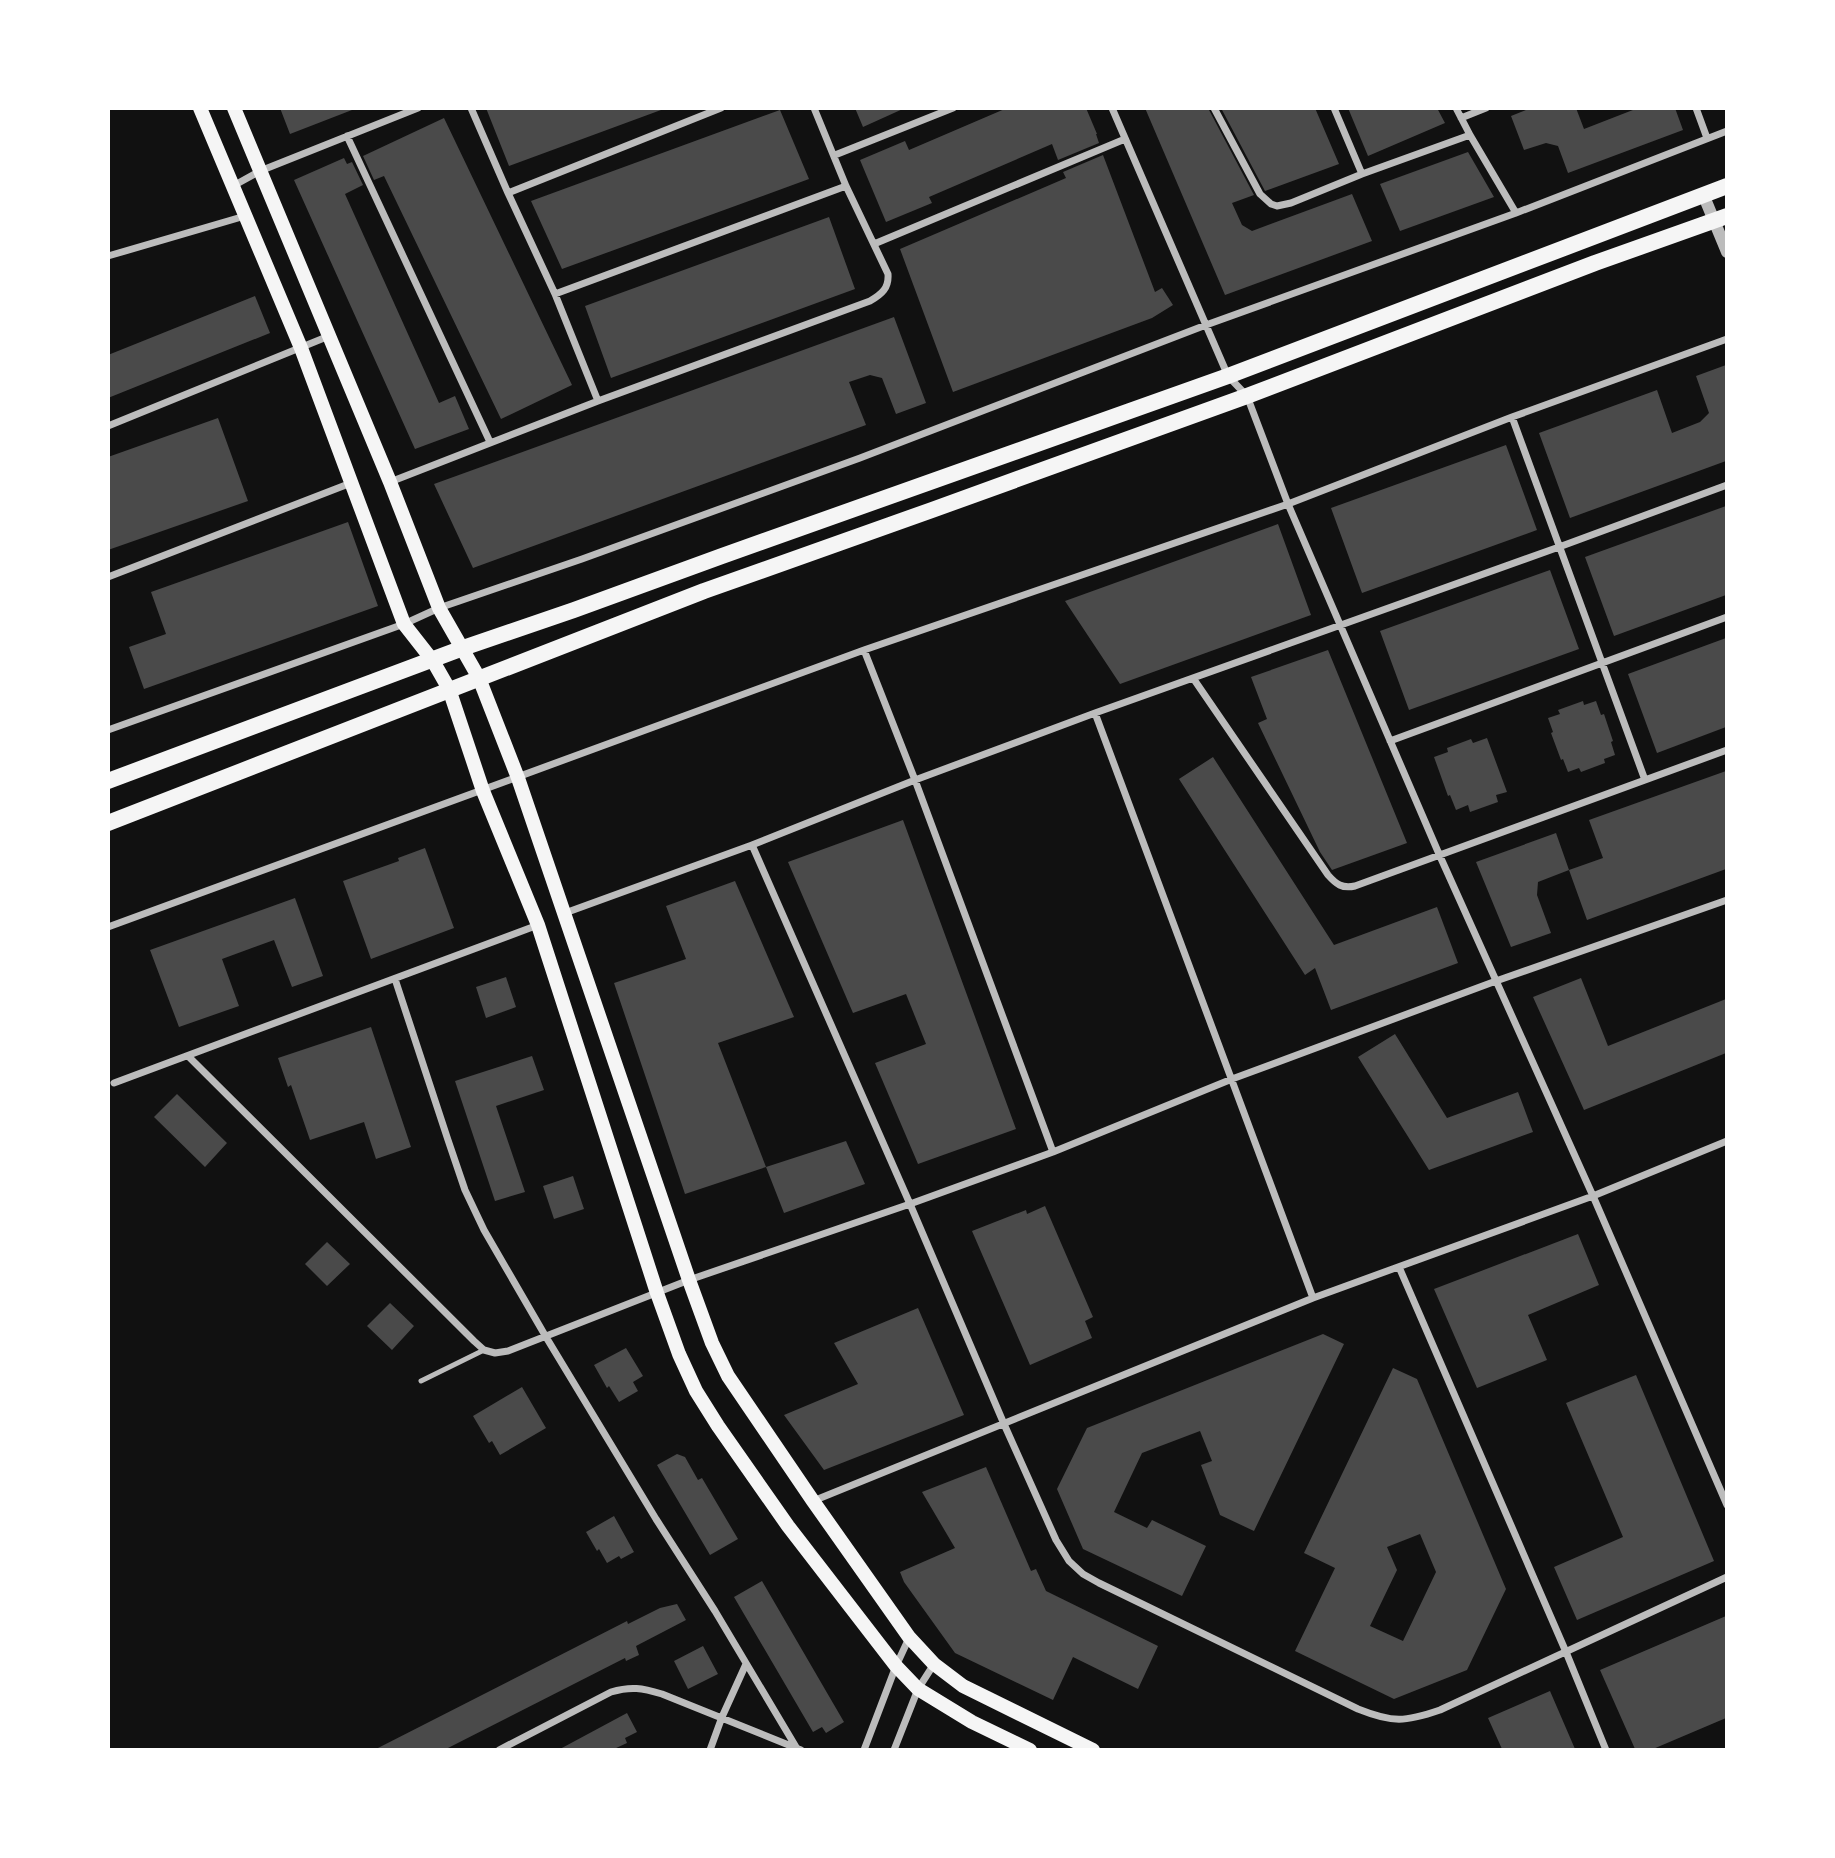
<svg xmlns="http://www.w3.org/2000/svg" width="1835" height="1858" font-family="'Asap Condensed',sans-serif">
<rect width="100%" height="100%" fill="#111"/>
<path fill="#4a4a4a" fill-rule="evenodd" d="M280 108H352V110L290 134Z
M486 108H660L661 110 509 166Z
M855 108H905L863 127Z
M1007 108H1086L1097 134H1096L1099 143 1058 160 1052 144 929 197 932 203 886 222 860 160 905 141 909 150Z
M1145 108H1208L1254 195 1232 203 1242 225 1252 231 1352 194 1372 241 1225 295Z
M1221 108H1315L1339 164 1265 191Z
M1348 108H1437L1445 123 1368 156Z
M1531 108H1576L1584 129 1638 108H1675L1683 130 1568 173 1558 146 1546 143 1524 150 1511 116Z
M780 110 809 179 562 269 531 201Z
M444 118 572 385 501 419 384 176 374 180 363 156Z
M1468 152 1494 197 1400 231 1380 184Z
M1103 155 1155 292 1162 288 1173 305 1152 318 953 392 900 249 1066 178 1063 172Z
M344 158 347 164 352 162 363 185 345 194 439 403 455 396 469 429 415 449 294 180Z
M829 217 855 289 611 378 585 306Z
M255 296 270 333 108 398V355Z
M894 317 926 403 896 414 882 378 870 375 849 382 866 425 473 568 434 484Z
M1726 365V461L1570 518 1539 433 1657 390 1672 433 1700 422 1709 413 1696 376Z
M218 418 248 501 108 550V457Z
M1506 445 1537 530 1362 593 1331 508Z
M1726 506V595L1614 636 1585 557Z
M348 522 378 606 144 689 129 647 166 634 151 592Z
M1278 524 1311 615 1120 684 1065 601Z
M1550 570 1579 649 1409 710 1380 631Z
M1726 638V727L1657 753 1628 674Z
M1328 650 1407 843 1332 870 1320 852 1258 723 1267 719 1251 677Z
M1583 701 1584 705 1596 701 1601 715 1604 714 1613 741 1611 742 1615 755 1604 759 1605 763 1581 772 1579 768 1568 772 1563 759 1561 760 1551 733 1553 732 1548 718 1560 714 1558 710Z
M1487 738 1507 792 1496 795 1498 802 1470 812 1468 805 1456 810 1450 795 1448 796 1434 757 1448 752 1447 748 1471 739 1473 743Z
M1213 757 1334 945 1437 907 1458 963 1331 1010 1315 968 1305 975 1179 779Z
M1726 771V869L1587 920 1569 870 1603 858 1589 820Z
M903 820 1016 1129 918 1164 875 1063 926 1044 906 994 853 1013 788 862Z
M1556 833 1569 870 1538 882 1537 895 1551 933 1511 947 1476 862Z
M425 848 454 928 371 959 343 881 399 861 398 858Z
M735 881 794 1017 718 1043 766 1167 685 1194 614 983 686 959 666 906Z
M295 898 323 976 292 987 274 940 222 959 239 1006 179 1027 150 950Z
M506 977 516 1007 486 1018 476 987Z
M1581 978 1608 1046 1726 999V1053L1584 1110 1533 997Z
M371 1027 411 1147 376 1159 364 1122 310 1140 291 1085 288 1087 278 1058Z
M1395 1034 1447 1118 1518 1092 1533 1132 1429 1170 1358 1057Z
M532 1056 544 1090 496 1106 525 1192 495 1201 455 1081Z
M177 1094 227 1143 205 1167 154 1117Z
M846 1141 865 1184 784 1213 766 1167Z
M573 1176 584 1209 554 1219 543 1186Z
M1045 1206 1093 1317 1085 1321 1092 1338 1030 1365 972 1231 1026 1210 1027 1214Z
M1578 1234 1599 1285 1528 1315 1547 1360 1477 1388 1434 1289Z
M327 1242 350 1264 327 1286 305 1264Z
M390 1303 414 1326 392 1350 367 1326Z
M918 1308 964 1415 824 1470 784 1415 858 1384 834 1343Z
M1323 1334 1344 1344 1254 1531 1220 1515 1201 1465 1212 1461 1200 1431 1142 1453 1114 1512 1147 1528 1152 1520 1206 1546 1182 1596 1083 1549 1057 1489 1087 1428Z
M626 1348 643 1376 633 1382 638 1391 619 1402 609 1386 607 1388 594 1365Z
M1393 1368 1417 1379 1506 1589 1467 1670 1394 1699 1295 1651 1335 1568 1304 1553ZM1420 1534 1436 1572 1403 1641 1370 1626 1397 1570 1387 1547Z
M1636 1375 1714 1561 1577 1620 1554 1567 1623 1537 1566 1403Z
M522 1387 546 1428 500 1455 492 1441 489 1443 473 1416Z
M677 1454 685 1457 698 1480 702 1478 738 1539 710 1555 657 1465Z
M986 1467 1031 1571 1036 1569 1046 1591 1158 1646 1138 1689 1073 1657 1053 1700 955 1653 904 1582 900 1572 955 1548 922 1492Z
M614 1516 634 1552 621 1559 619 1556 607 1563 599 1549 597 1551 586 1532Z
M762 1581 844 1722 826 1733 822 1727 813 1732 734 1597Z
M677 1604 686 1620 636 1646 639 1655 626 1661 625 1658 446 1749H376L627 1621 628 1624 660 1608Z
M1726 1616V1718L1653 1749H1635L1600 1670Z
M703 1646 718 1674 688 1689 674 1661Z
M1550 1691 1575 1749H1502L1488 1718Z
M627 1713 637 1732 625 1738 627 1743 614 1749H560Z"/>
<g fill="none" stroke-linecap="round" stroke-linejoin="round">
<path stroke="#bcbcbc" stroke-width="5" d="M421 1381 484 1350"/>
<path stroke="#bcbcbc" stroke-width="7" d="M471 108 508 193 555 294 598 401
M1112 108 1228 376 1247 396 1288 504 1439 854 1593 1196 1727 1505
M1214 108 1260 194 1271 204 1277 206 1291 203 1362 174 1470 135
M1334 108 1362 174
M1456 108 1470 135 1516 213
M1696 108 1707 138
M1461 118 1486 108
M347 136 490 442
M835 155 953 108
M233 186 260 171 418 108
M508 193 721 108
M874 244 1125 139
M108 256 245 216
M555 294 846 186
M1512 417 1645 780
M108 426 329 336
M390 482 598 401 870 301C882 294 889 288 888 274L846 186 814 108
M108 577 351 483
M864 650 915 780 1053 1152
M1193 678 1328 875C1336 884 1342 889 1355 886L1727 750
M1095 713 1313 1298
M108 730 404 624 439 608 582 559 860 458 1206 325 1516 213 1727 131
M1390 741 1727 617
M752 845 910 1204 1004 1424 1056 1540 1069 1561 1083 1574 1099 1583 1358 1709C1393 1723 1405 1722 1440 1710L1727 1577
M565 913 752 845 915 780 1095 713 1559 547 1727 485
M108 927 864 650 1288 504 1512 417 1727 339
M395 979 448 1140 465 1190 484 1230 546 1337 656 1519 715 1611 796 1747
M188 1056 474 1341 484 1350 495 1353 508 1351 689 1280 910 1204 1053 1152 1232 1079 1496 981 1727 900
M114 1083 538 925
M1399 1267 1566 1652 1606 1750
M813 1501 1313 1298 1593 1196 1727 1141
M499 1750 611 1692C631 1686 642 1688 662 1694L801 1750
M710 1750 722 1717 746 1664
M864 1750 896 1666 909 1638
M894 1750 918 1689 934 1664"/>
<path stroke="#bcbcbc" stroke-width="12" d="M1703 194 1727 252"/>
<path stroke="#f5f5f5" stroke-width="14" d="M200 108 301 348 404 624 433 661 449 689 483 791 538 925 657 1293 679 1354 696 1391 718 1426 788 1526 896 1666 918 1689 972 1722 1030 1750
M234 108 390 482 439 608 479 678 518 778 689 1280 712 1343 728 1376 813 1501 909 1637 934 1664 963 1686 1093 1750"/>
<path stroke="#f5f5f5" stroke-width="16" d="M108 781 463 648 574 610 722 556 1228 376 1727 186
M108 823 704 591 932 510 1247 396 1595 263 1727 216"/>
</g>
<rect width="1835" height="1858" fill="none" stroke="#ffffff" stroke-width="220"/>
</svg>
